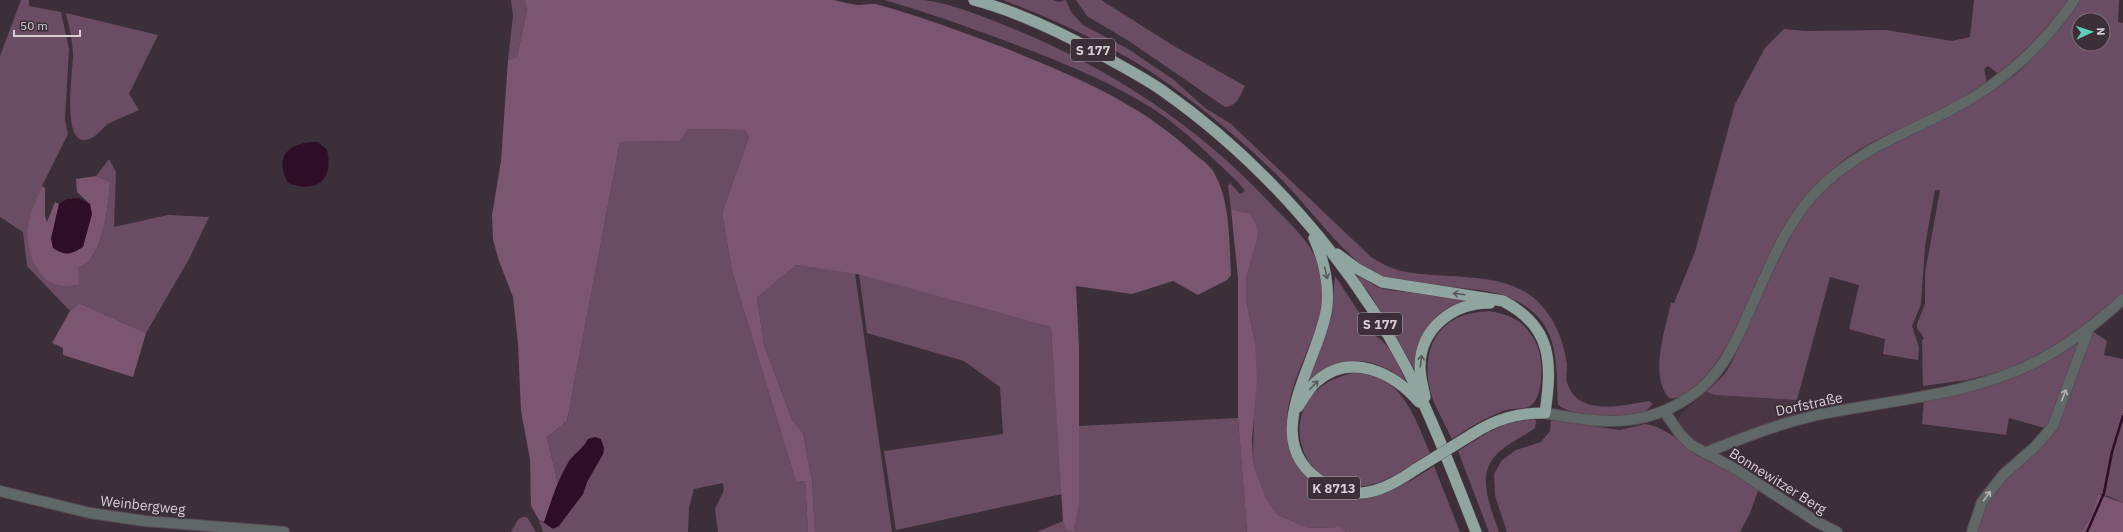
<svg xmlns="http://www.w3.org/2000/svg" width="2123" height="532" font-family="'IBM Plex Sans',sans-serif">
<rect width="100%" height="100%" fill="#3d2f39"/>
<path fill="#4a3644" d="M1706 392 1715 395 1797 400 1794 415 1710 447 1702 446 1692 440 1684 431 1679 422V417L1684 411Z"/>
<path fill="#6b4d63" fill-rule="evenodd" d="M21 0H29V6L61 12 69 49 65 119 68 134 42 186 28 226 78 268C81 266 86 264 89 261 104 245 109 203 110 182L96 176 109 159 116 172 114 227 168 215 209 217 189 259 146 333 79 303 70 311 27 266 23 232 0 217V56Z
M511 0H525L527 10 517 57 508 60 513 16Z
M884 0C897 0 911 0 924 0 953 4 982 16 1009 27 1108 67 1197 125 1270 203 1286 220 1309 239 1317 262 1321 274 1324 293 1322 306 1313 354 1270 406 1294 455 1302 472 1310 481 1327 490 1364 510 1402 487 1434 466L1460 532H1346L1340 527 1309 528 1278 515 1266 498 1253 463 1255 342 1246 300V279L1258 236 1249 213 1231 209 1228 186 1230 183 1240 194 1245 191 1238 182C1212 158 1187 132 1158 112 1115 84 1067 64 1019 46 974 29 930 13 884 0Z
M1003 0H1053L1059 2 1066 0 1071 12 1083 25 1128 49 1174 80 1205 108 1231 124 1371 257C1381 263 1391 269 1402 271 1442 280 1500 270 1534 298 1554 316 1563 338 1567 364 1567 370 1565 379 1568 385 1579 417 1625 405 1649 401L1653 404C1649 407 1646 412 1641 414 1619 421 1577 418 1558 405 1556 373 1560 335 1533 312 1490 274 1424 298 1375 274 1361 267 1352 256 1341 246 1318 222 1298 195 1274 172 1242 141 1206 111 1170 85 1120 49 1060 22 1003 0Z
M1076 0H1101L1174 46 1245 86C1240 96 1237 106 1225 107L1129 41 1087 16Z
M1974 0H2070L2034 41 1999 74 1988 66 1984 69 1987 83C1974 91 1963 99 1950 105 1918 122 1883 134 1852 154 1827 171 1804 197 1788 222 1772 255 1711 407 1669 398 1649 375 1665 330 1671 303H1674L1695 252 1735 104 1765 48 1784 29 1806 31 1886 30 1952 41 1970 37Z
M2080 0H2119L2118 22 2123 23V295L2075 336 2017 367 1967 380 1923 386 1922 340 1924 338 1917 328V324L1925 304V273L1940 190H1935L1925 246 1921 304 1912 326 1919 347 1918 360 1883 354 1885 339 1849 329 1859 285 1830 277 1797 400 1715 395 1706 392 1724 375 1731 364C1758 308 1783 226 1830 185 1875 145 1934 128 1985 96 2024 73 2054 37 2080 0ZM2079 20H2103V44H2079Z
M66 13 158 35 129 94 139 110C129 115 118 118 108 124 101 129 96 138 86 140 61 143 73 70 73 56 73 41 69 27 66 13Z
M687 129 746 130 749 137 722 213 732 271 796 482 805 481 808 532H718L715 509 724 490 723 483 694 489 689 508 688 532H543L539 520 550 527 583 494 587 482 603 454 588 439 584 446 569 461 558 484 547 437 567 421 620 142 680 141Z
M796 265 855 273 892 532H815L812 481 803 433 792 420 764 345 757 298Z
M859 274 1051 327 1062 494 896 530 884 451 1003 434 1000 387 964 361 867 333Z
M1335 276 1374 335C1390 343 1399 366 1406 382 1374 354 1335 353 1306 386L1331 313Z
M1359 276 1377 287 1389 290 1467 299V301C1430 310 1420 334 1415 370L1370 294 1357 277Z
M1489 311C1499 313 1510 315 1518 321 1527 327 1535 339 1538 348 1543 361 1544 398 1530 406 1523 410 1511 408 1503 411 1485 418 1468 428 1452 439 1445 424 1436 409 1431 394 1423 364 1428 331 1459 317 1468 313 1480 312 1489 311Z
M2091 330 2107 341 2104 355 2123 359V503L2108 496 2098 494 2092 515 2081 532H1975L1983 506 2004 476 2049 434Z
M2082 337 2048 429 2009 418 2006 435 1922 424 1924 399 1969 390Z
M1353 373C1401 373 1414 415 1430 453 1410 465 1390 482 1365 486 1295 497 1267 391 1353 373Z
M1238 418 1247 532H1037L1063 521 1066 529 1074 530 1078 503 1079 426Z
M1534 419 1536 421 1535 428C1523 437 1508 443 1497 454 1475 475 1491 508 1499 532H1489L1458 451 1487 433 1510 422Z
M1551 420 1620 430 1645 424 1657 427 1672 435 1696 455 1734 471 1759 488 1750 513 1740 532H1507L1495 496 1494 474 1502 460 1516 450 1541 442 1550 431Z
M522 517H527L536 532H511L518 520Z"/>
<path fill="#7b5671" d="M525 0H834C842 2 850 4 858 5 864 5 870 3 876 4 920 16 962 32 1005 48 1070 74 1136 101 1189 149 1196 156 1208 163 1213 171 1231 201 1229 242 1231 275L1227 280 1198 295 1173 281 1132 294 1076 286 1079 348V503L1074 530H1066L1063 521 1051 327 857 274 796 265 757 298 764 345 792 420 803 433 812 481 815 532H808L805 481 796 482 732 271 722 213 749 137 745 130 688 129 680 141 620 142 567 421 547 437 558 484 544 522 539 520 531 506 530 459 521 411 518 344 513 297 499 261 493 240 492 215 501 161 508 60 517 57 527 10Z
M96 176 110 182C109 203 104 244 89 261 86 264 81 266 78 268L79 284C43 295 25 258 28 227 29 213 38 198 42 186L45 188V216L47 222 55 202 59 204 51 239 90 204 77 192 76 179Z
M1231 209 1249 213 1256 225 1258 236 1246 279V300L1255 342 1257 380 1252 439 1253 463 1266 498 1278 515 1309 528 1340 527 1346 532H1247L1238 418V278Z
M79 303 146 333 133 377 63 355V348L52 343 70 311Z
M2098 494 2123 503V532H2081L2092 515Z"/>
<path fill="#2d0e26" d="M318 142 327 150C334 180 317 194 288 183 273 155 290 142 318 142Z
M79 198 90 204 92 214 83 247C70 255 66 256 53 248L51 239 59 204 67 199Z
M595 437 601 439 604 448 603 454 587 482 583 494 559 526 553 529 544 522C551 502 557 481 568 463 573 454 583 449 588 439Z"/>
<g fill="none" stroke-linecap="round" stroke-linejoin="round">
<path stroke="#2d0e26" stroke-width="2.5" d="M2087 532 2104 493 2112 452 2123 416"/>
<defs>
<path id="minor" d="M1664 411 1680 434 1691 445 1737 470 1817 522 1837 532
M1705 453C1742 438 1778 424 1817 415 1888 400 1966 396 2032 364 2066 347 2095 325 2123 299
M0 491 90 513 145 521 284 532
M1972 532 1982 502 2003 475 2036 446 2053 426 2088 331"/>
<path id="tertiary" d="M1545 413C1597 423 1641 429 1688 398 1719 378 1734 347 1748 314 1769 269 1786 219 1824 184 1862 148 1912 131 1958 106 2004 81 2045 44 2074 0"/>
<path id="trunk" d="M974 0C1019 12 1060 32 1100 54 1121 66 1143 77 1163 91 1261 160 1350 260 1406 367 1433 420 1454 476 1476 532
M1314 238C1324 260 1329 282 1327 306 1320 363 1251 445 1329 486 1361 503 1390 487 1416 469
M1337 254 1356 268 1382 282 1503 301C1553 327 1552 363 1545 413 1516 413 1496 419 1471 435
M1425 397C1423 387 1420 377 1420 367 1420 328 1453 303 1490 303
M1298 407C1304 398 1309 388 1316 382 1350 351 1394 373 1419 402"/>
</defs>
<use href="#minor" stroke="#594c55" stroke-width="12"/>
<use href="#tertiary" stroke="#594c55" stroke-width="12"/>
<use href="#trunk" stroke="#594c55" stroke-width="12"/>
<use href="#minor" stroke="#5f6866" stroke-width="10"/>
<use href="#tertiary" stroke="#5f6866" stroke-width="10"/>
<use href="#trunk" stroke="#90a4a0" stroke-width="11"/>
<defs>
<path id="trunk-bridge" d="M1416 469 1471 435"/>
</defs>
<use href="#trunk-bridge" stroke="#594c55" stroke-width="12" stroke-linecap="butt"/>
<use href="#trunk-bridge" stroke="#90a4a0" stroke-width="11"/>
</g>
<defs><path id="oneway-shaft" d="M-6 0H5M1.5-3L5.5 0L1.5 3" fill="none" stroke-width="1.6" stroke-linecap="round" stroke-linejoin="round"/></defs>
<g stroke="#5a585d">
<use href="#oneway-shaft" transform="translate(1326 273) rotate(77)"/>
<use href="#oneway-shaft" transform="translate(1459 294) rotate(-173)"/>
<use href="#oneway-shaft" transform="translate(1421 361) rotate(-83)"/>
<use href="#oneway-shaft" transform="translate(1314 385) rotate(-46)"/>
</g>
<g stroke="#b4b0b4">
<use href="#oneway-shaft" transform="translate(2064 395) rotate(-69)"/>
<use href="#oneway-shaft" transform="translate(1987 496) rotate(-53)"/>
</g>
<g text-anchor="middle" stroke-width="4" stroke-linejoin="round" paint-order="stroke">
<g fill="#3d2f39" stroke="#aa9fa6" stroke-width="1">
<rect x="1071" y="39" width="44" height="22" rx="3"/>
<rect x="1358" y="313" width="44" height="22" rx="3"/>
<rect x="1308" y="477" width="52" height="22" rx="3"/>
</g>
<g font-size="13" font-weight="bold" fill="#d8cfd5">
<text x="1093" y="55">S 177</text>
<text x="1380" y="329">S 177</text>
<text x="1334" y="493">K 8713</text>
</g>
<g font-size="14" fill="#d8cfd5" stroke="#3d2f39">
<text transform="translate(1809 404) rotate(-12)" y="5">Dorfstraße</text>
<text transform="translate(1778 481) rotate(32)" y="5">Bonnewitzer Berg</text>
<text transform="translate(143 505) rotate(6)" y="5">Weinbergweg</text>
</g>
</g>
<g transform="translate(2091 32) rotate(87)"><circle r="19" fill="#3d2f39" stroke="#7b6f77"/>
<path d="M0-3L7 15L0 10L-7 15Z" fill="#5dceb9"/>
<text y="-6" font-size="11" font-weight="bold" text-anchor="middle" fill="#d8cfd5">N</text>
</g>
<path d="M14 30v6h66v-6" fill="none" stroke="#d8cfd5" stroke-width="2"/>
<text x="20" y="30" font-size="12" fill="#d8cfd5" stroke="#3d2f39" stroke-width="3" paint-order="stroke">50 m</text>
</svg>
